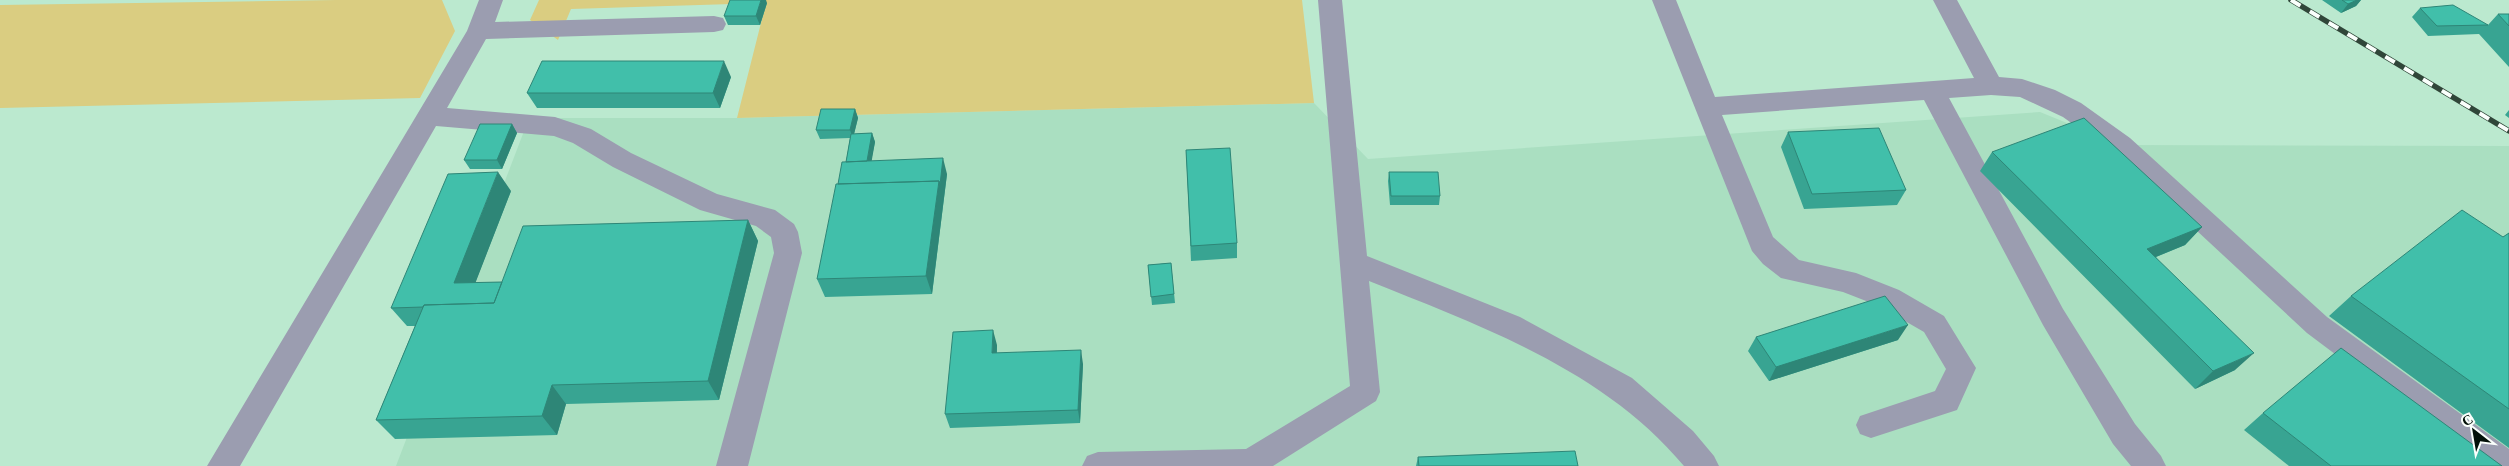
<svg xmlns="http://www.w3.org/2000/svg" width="2509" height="466" font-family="'Crimson Pro',serif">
<rect width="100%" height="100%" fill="#bbe9cf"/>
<path fill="#aadfc1" d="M1314 103 1368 159 2040 112 2121 145 2509 146V466H396L529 118H737Z"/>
<path fill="#dacd81" d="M336 0H442L455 31 420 98 0 108V5Z
M539 0H1302L1314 103 737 118 766 3 571 9 558 40 530 20Z"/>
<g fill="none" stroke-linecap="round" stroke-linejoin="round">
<path fill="#9b9db0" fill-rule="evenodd" d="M479 0H503L495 22 714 16 723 18 726 24 723 30 714 32 486 39 447 108 555 117 591 129 631 153 717 194 775 210 794 224 798 232 802 253 748 466H716L774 253 771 237 756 226 700 210 613 167 573 143 554 136 436 126 240 466H207L467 31Z
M1318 0H1342L1367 256 1520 317 1632 378 1693 431 1714 456 1719 466H1684C1604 370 1481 326 1369 281L1380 392 1376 401 1273 466H1082L1087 456 1098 452 1246 449 1350 386Z
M1652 0H1676L1715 97 1974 78 1933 0H1957L1999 77 2022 79 2055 90 2081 103 2130 138 2327 317 2509 449V466H2484L2307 333 2112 152 2063 117 2020 97 1991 95 1949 98 2063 309 2135 424 2161 456 2166 466H2131L2113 444 2043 325 1924 100 1722 115 1773 237 1799 260 1856 273 1899 290 1944 316 1976 368 1957 410 1871 438 1860 434 1856 425 1860 416 1935 391 1946 369 1924 332 1879 306 1843 292 1781 278 1763 264 1752 251Z"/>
<defs>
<path id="rail" d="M2291 0 2509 131"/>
</defs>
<use href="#rail" stroke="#304639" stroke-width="5.5"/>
<use href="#rail" stroke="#fafffc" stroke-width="4" stroke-dasharray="11" stroke-linecap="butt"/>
</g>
<path fill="#38a492" d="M2322 0H2361L2356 6 2341 13Z
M767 3 760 25H728L724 16Z
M2420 8 2488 25 2498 14H2509V67L2479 34 2428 36 2412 17Z
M731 77 720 108H537L527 93Z
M855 109 858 118 854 134 872 133 875 142 871 161 947 174 932 294 825 297 817 279 838 184 846 162 850 138 820 139 816 130Z
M2509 110V118L2505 115Z
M512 124 517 133 502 169H470L464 160Z
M1788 132 1906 190 1897 205 1804 209 1781 147Z
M1186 150 1237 243V258L1191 261Z
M1992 152 2202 227 2185 245 2156 257 2235 370 2195 389 1980 171Z
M1389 172 1440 196 1439 205H1390L1388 181Z
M511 191 475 283 502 282 748 220 758 241 719 400 566 404 557 435 395 439 376 420 415 326H407L391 308Z
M2509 233V448L2329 316 2351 296 2503 237Z
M1171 263 1175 303 1152 305 1148 265Z
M1756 337 1898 340 1769 381 1748 351Z
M997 345V353L1083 364 1080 423 950 428 945 414Z
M2263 413 2502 466H2289L2244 430Z
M1418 457 1578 466H1416Z"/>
<path fill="#2e8677" d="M761 0H766L767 3 760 25 756 16Z
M2357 0H2361L2356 6 2341 13 2348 4Z
M724 61 731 77 720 108 713 93Z
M855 109 858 118 853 138 850 130Z
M512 124 517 133 502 169 497 160Z
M872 133 875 142 869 176 866 168Z
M943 158 947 174 932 294 926 276 939 181Z
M498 172 511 191 468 302 454 283Z
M748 220 758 241 719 400 708 381Z
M2202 227 2185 245 2131 267 2147 249Z
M1908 325 1898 340 1769 381 1776 367Z
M993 330 997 345 996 367 992 353Z
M1081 350 1083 364 1080 423 1078 410Z
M2254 353 2235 370 2195 389 2213 371Z
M552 385 566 404 557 435 542 416Z"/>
<path fill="#41bfaa" stroke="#2e8677" d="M730 0H761L756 16H724Z
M2342 0H2357L2348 4Z
M2453 5 2488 25 2437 26 2420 8Z
M2498 14H2509V26Z
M542 61H724L713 93H527Z
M821 109H855L850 130H816Z
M2084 118 2202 227 2147 249 2254 353 2213 371 1992 152Z
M480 124H512L497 160H464Z
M1879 128 1906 190 1812 194 1788 132Z
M872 133 867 161 846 162 851 134Z
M1230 148 1237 243 1191 246 1186 150Z
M943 158 940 185 939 181 838 184 842 162Z
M498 172 454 283 502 282 494 303 424 305 423 307 391 308 448 174Z
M1389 172H1438L1440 196H1391Z
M939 181 926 276 817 279 836 184Z
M2462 210 2503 237 2509 233V409L2351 296Z
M748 220 708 381 552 385 542 416 376 420 424 305 494 303 523 226Z
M1171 263 1174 294 1151 297 1148 265Z
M1885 296 1908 325 1776 367 1756 337Z
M993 330 992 353 1081 350 1078 410 945 414 953 332Z
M2341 348 2502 466H2331L2263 413Z
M1575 451 1578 466H1419L1418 457Z"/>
<g transform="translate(2474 431) rotate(329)" stroke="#fafffc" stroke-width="4" paint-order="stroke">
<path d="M0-4L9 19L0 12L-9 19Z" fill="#021008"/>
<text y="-8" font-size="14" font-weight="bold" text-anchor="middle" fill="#021008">С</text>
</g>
</svg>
